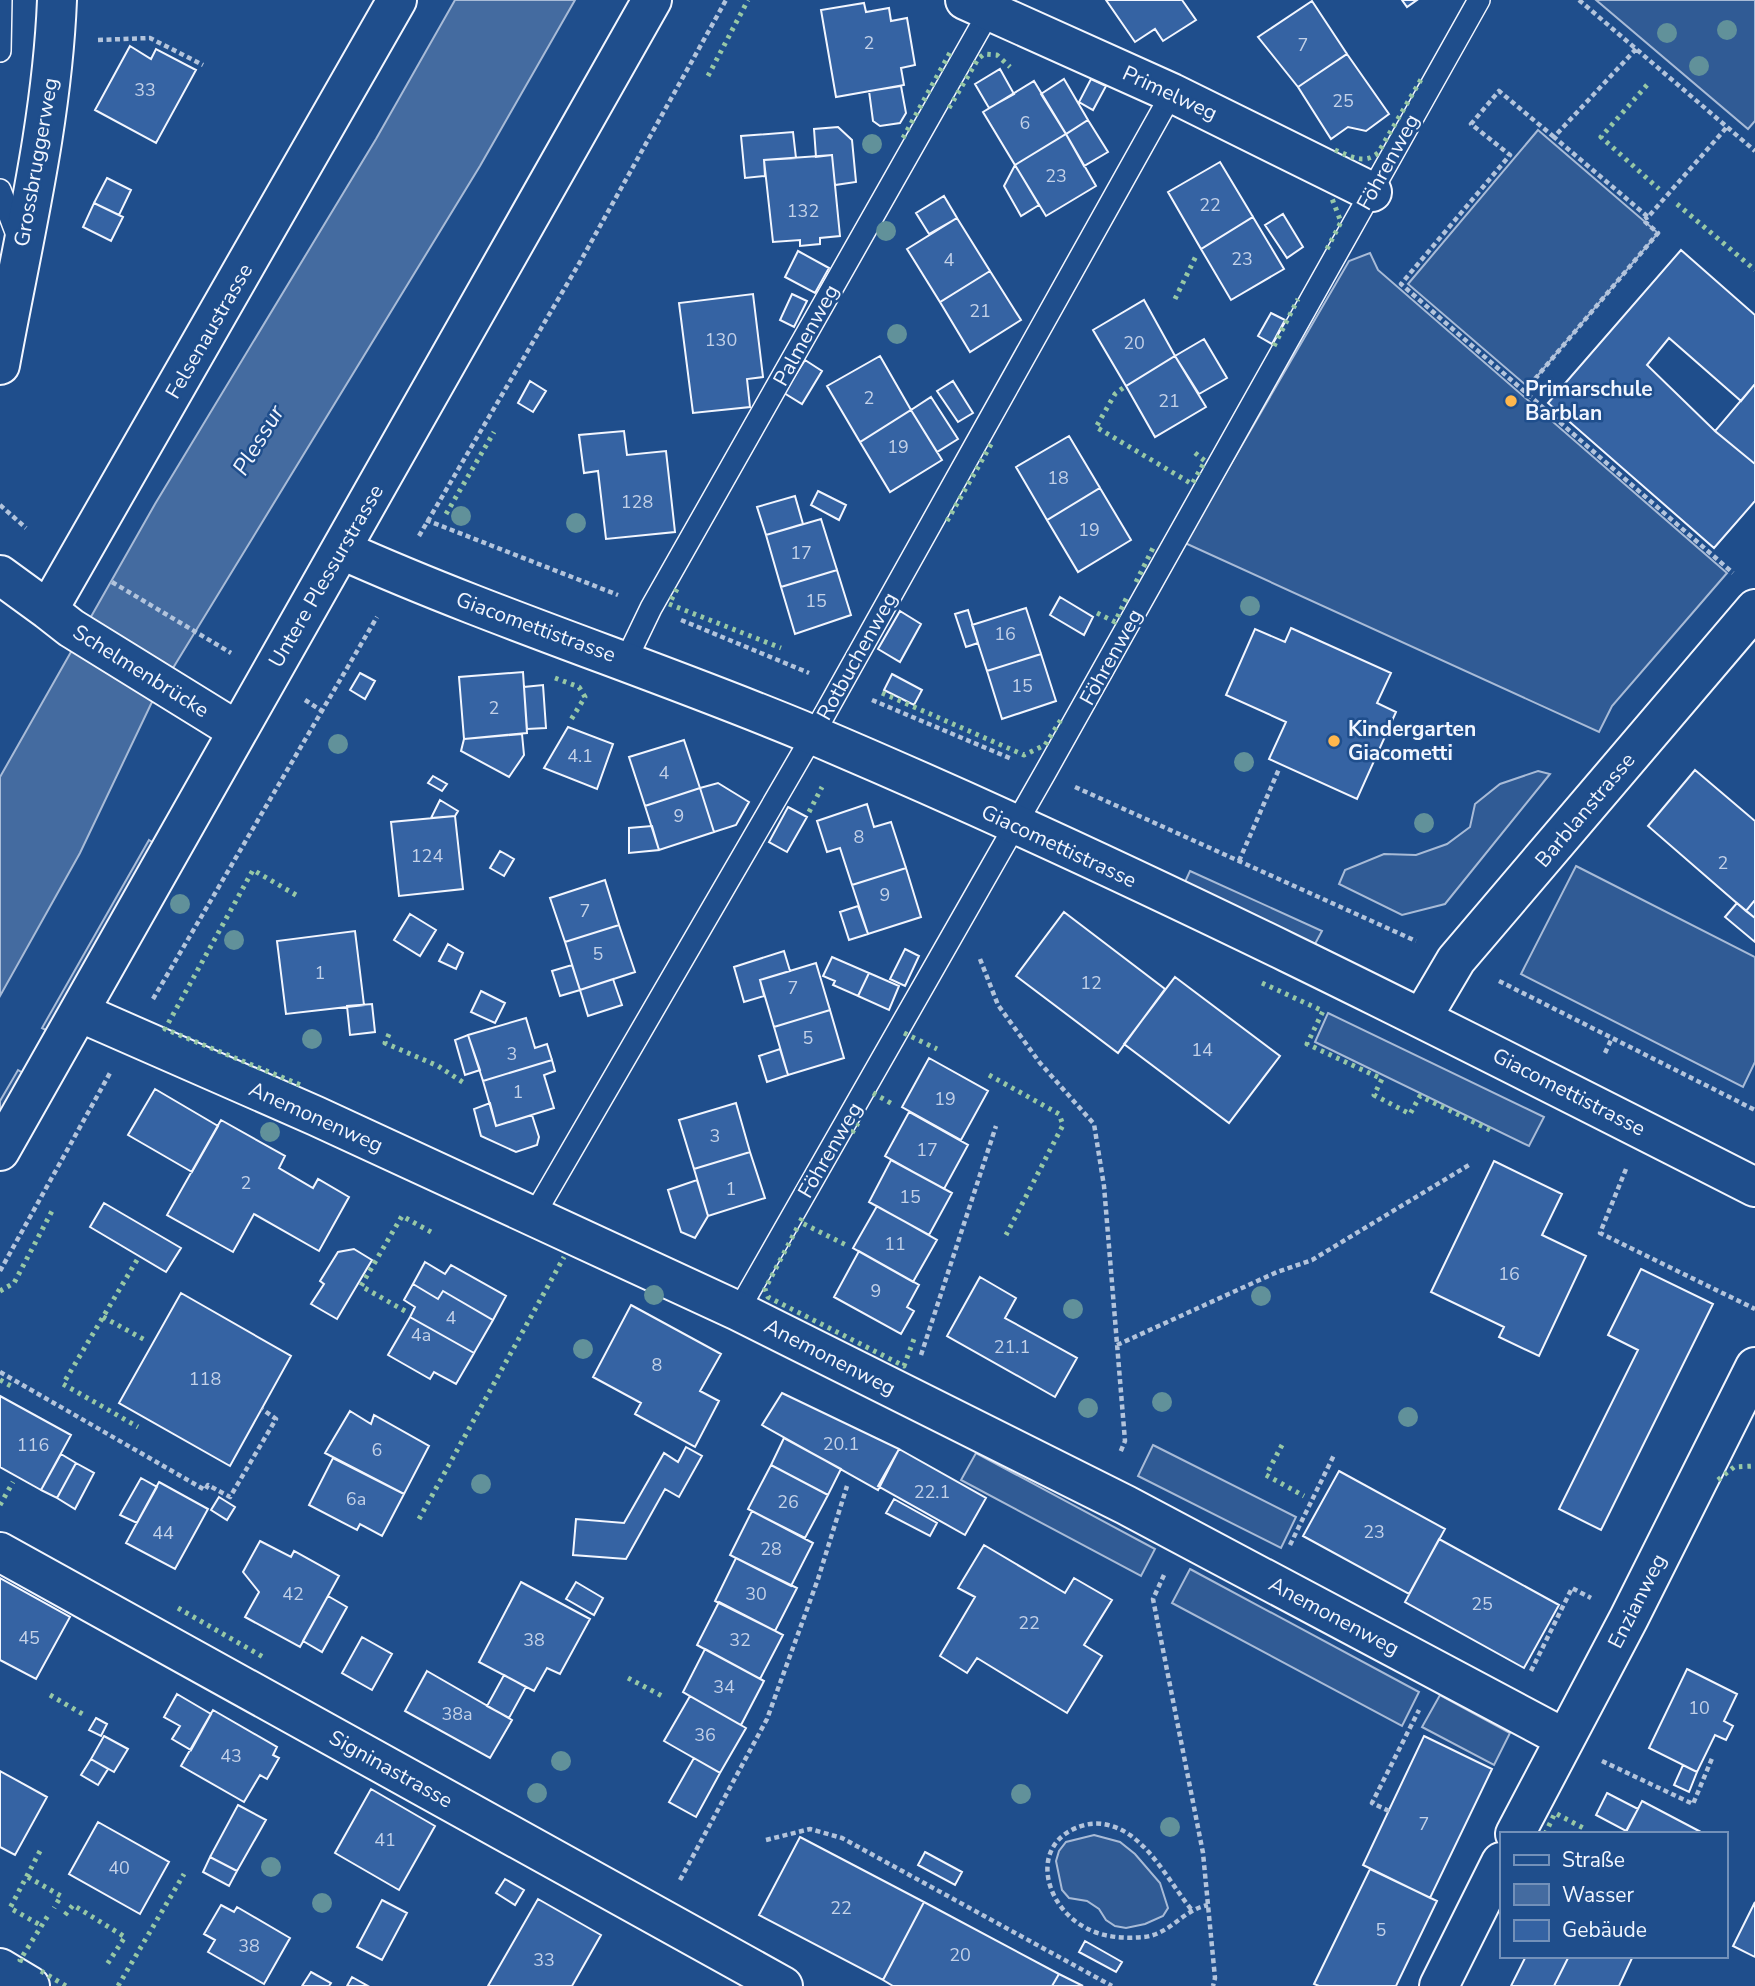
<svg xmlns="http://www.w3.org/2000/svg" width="1755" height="1986" font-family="'Nunito Sans',sans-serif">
<rect width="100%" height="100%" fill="#1f4e8c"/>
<path fill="#305b95" stroke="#a8bbd7" stroke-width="2" d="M1596 0H1755V121L1748 129Z
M1538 130 1658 233 1528 387 1408 284Z
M1370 253 1378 270 1727 573 1612 706 1599 732 1185 543 1349 261Z
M1538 771 1550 774 1445 904 1402 915 1339 884 1345 870 1384 854 1416 855 1447 844 1470 827 1475 804 1500 784Z
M149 840 162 848 55 1035 42 1028Z
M1576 866 1755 957V1062L1743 1087 1521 974Z
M1190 871 1322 931 1315 944 1184 884Z
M1328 1013 1544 1117 1529 1146 1315 1042Z
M18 1070 30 1077 0 1130V1101Z
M1153 1445 1296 1517 1281 1548 1138 1476Z
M976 1453 1155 1549 1141 1576 961 1480Z
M1190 1569 1419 1692 1402 1726 1172 1603Z
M1440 1695 1510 1733 1494 1765 1422 1727Z
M1094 1835 1120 1842 1135 1854 1160 1883 1168 1908 1163 1916 1145 1924 1126 1928 1115 1926 1106 1920 1099 1909 1087 1901 1069 1898 1062 1890 1056 1861 1059 1851 1066 1842Z"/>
<path fill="#446ba0" stroke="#a8bbd7" stroke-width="2" d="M455 0H575L480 166 151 704 80 853 0 996V777L155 504 376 139Z"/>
<path fill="#3563a3" stroke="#f2f6ff" stroke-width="2" d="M1106 0H1182L1196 20 1163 41 1155 29 1135 42Z
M1402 0H1417L1407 7Z
M1312 1 1347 54 1298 87 1258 37Z
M864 3 866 12 889 8 891 21 907 18 915 65 901 68 904 85 836 97 821 10Z
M130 46 151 59 156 49 196 70 156 143 95 110Z
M1347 54 1389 114 1366 131 1348 127 1331 139 1298 87Z
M1000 69 1014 94 989 108 975 84Z
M1064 79 1088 120 1066 134 1041 94Z
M1091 79 1106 86 1093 110 1079 102Z
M1034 81 1066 134 1015 165 983 112Z
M901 86 906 113 900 123 880 126 873 121 869 91Z
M1088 120 1108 152 1084 166 1066 134Z
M838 127 852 140 856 182 835 185 832 155 816 157 814 129Z
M793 132 796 158 764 160 765 176 745 178 741 136Z
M1066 134 1096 186 1046 216 1015 165Z
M832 155 840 236 820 238V244L800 246V240L773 242 764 160Z
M1220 162 1253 217 1201 249 1168 192Z
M1015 165 1039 205 1021 216 1004 186Z
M107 178 131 190 119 215 94 203Z
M944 196 957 218 929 234 916 213Z
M94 203 123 217 111 241 83 227Z
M1283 214 1303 247 1287 258 1265 225Z
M1253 217 1284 269 1231 300 1201 249Z
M957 218 990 271 940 302 907 249Z
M1681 250 1755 315V384L1741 401 1669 338 1647 365 1715 431 1755 464V501L1714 548 1548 403Z
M798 251 829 268 815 293 785 277Z
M990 271 1021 320 970 352 940 302Z
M753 294 763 377 747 379 750 407 693 413 679 303Z
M792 294 807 301 794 327 780 320Z
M1144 300 1175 356 1126 386 1093 330Z
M1271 313 1285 320 1272 344 1258 336Z
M1204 339 1227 378 1199 394 1175 356Z
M880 356 911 410 860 442 827 386Z
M1175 356 1206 407 1155 437 1126 386Z
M805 360 822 371 802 404 784 393Z
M530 381 546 391 533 412 518 403Z
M953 381 973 413 958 422 937 391Z
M1755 384V464L1715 431Z
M931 397 958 439 937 452 911 410Z
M911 410 942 460 890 492 860 442Z
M624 431 627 455 666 451 675 532 606 539 598 471 584 473 579 435Z
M1069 436 1100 488 1047 520 1016 467Z
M1100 488 1131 540 1078 572 1047 520Z
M818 491 846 505 839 520 811 505Z
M795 496 803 524 766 535 757 507Z
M821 519 837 570 781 587 766 535Z
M837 570 851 615 795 634 781 587Z
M1060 597 1093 617 1084 635 1050 615Z
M1026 608 1041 654 987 671 972 625Z
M968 610 978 643 966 647 955 614Z
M900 611 921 624 900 662 878 649Z
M1291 628 1391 673 1377 703 1396 712 1357 799 1269 759 1286 722 1226 695 1255 629 1285 642Z
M1041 654 1056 701 1002 719 987 671Z
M523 672 527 733 464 739 459 677Z
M360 673 375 681 365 699 350 690Z
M892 674 922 690 914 705 884 690Z
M543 685 546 728 527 729 524 687Z
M568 727 613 744 597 789 544 768Z
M522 734 524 755 509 777 461 751 464 739Z
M684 740 700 788 645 806 629 757Z
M1695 770 1755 821V900L1746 911 1648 826Z
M433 776 447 784 442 791 428 783Z
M718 783 749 802 736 825 714 832 700 788Z
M700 788 714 832 659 850 645 806Z
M440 800 458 811 455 816 431 818Z
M867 804 874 827 891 822 906 868 852 885 840 848 827 852 817 821Z
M788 807 807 817 787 852 769 842Z
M455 816 463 889 399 896 391 822Z
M652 826 659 850 629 853V828Z
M500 851 514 859 504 876 490 868Z
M906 868 921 917 868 934 852 885Z
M605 880 619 925 565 942 550 898Z
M1755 900V918L1746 911Z
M1737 903 1755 918V942L1725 917Z
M858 906 868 934 849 940 840 912Z
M1064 912 1165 989 1118 1053 1016 976Z
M410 914 436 930 420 956 394 940Z
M619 925 635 972 580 990 565 942Z
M355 931 364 1005 286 1014 277 941Z
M448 944 463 953 456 969 439 961Z
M905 949 919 956 905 986 890 979Z
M784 951 790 971 760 980 764 996 744 1002 734 967Z
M832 957 869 973 858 996 833 985 835 981 823 976Z
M816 963 830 1010 774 1027 760 980Z
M572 965 580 990 560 996 552 971Z
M869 973 899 986 889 1010 858 996Z
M1175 977 1280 1056 1229 1123 1124 1044Z
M613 979 622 1005 588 1016 580 990Z
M481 991 505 1003 495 1023 471 1012Z
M372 1004 375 1032 350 1035 347 1006Z
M830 1010 844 1058 788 1075 774 1027Z
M526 1018 535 1048 547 1044 552 1060 483 1081 468 1035Z
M468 1035 480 1070 465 1075 455 1040Z
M780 1049 788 1075 767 1082 759 1056Z
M929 1058 988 1091 961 1140 902 1107Z
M552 1060 555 1071 544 1075 554 1108 496 1126 483 1081Z
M155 1089 218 1126 192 1172 128 1135Z
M490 1103 496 1126 532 1115 539 1137 537 1145 516 1152 481 1136 474 1109Z
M736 1103 750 1152 694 1169 679 1120Z
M909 1112 968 1145 944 1189 885 1156Z
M221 1120 285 1156 279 1168 313 1188 318 1179 349 1197 319 1251 254 1214 233 1252 167 1215Z
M750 1152 765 1198 708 1216 694 1169Z
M891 1160 952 1193 929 1235 869 1202Z
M1494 1161 1562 1194 1542 1235 1586 1256 1539 1356 1499 1337 1504 1327 1431 1292Z
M697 1180 708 1216 695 1238 681 1232 668 1190Z
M104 1203 181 1248 166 1272 90 1227Z
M877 1206 937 1240 913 1282 853 1248Z
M354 1249 372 1260 337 1319 311 1304 324 1284 320 1281 338 1252Z
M859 1251 919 1285 907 1307 914 1311 901 1334 834 1297Z
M425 1262 445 1274 451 1265 506 1296 493 1320 443 1291 438 1299 413 1284Z
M1641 1269 1713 1304 1601 1530 1559 1509 1638 1350 1608 1335Z
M980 1277 1016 1298 1005 1318 1077 1358 1055 1397 947 1336Z
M413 1284 438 1299 443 1291 493 1320 474 1353 410 1317 415 1307 404 1300Z
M181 1293 291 1356 230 1466 119 1403Z
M631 1305 721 1354 700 1391 719 1401 695 1447 635 1414 641 1403 593 1377Z
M410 1317 474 1353 456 1384 434 1372 430 1379 388 1355Z
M782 1393 899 1449 878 1490 762 1425Z
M0 1396 71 1435 41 1490 0 1467Z
M350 1411 371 1424 374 1415 429 1446 404 1494 325 1453Z
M784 1438 841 1469 828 1495 771 1465Z
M686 1447 702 1456 679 1497 665 1489 626 1559 573 1555 576 1519 624 1523 664 1453 678 1462Z
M899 1449 986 1498 965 1535 878 1486Z
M61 1454 76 1463 57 1498 41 1490Z
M333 1458 404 1494 382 1536 360 1524 357 1530 309 1505Z
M76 1463 94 1473 75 1509 57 1498Z
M771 1465 828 1495 805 1538 748 1509Z
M1339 1471 1445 1529 1409 1594 1303 1536Z
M141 1478 157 1487 137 1523 120 1515Z
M159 1482 208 1509 175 1569 126 1543Z
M219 1497 235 1507 227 1520 211 1510Z
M894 1499 937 1523 930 1536 886 1513Z
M752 1511 813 1543 791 1586 730 1555Z
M1439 1539 1559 1605 1524 1668 1405 1602Z
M260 1541 291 1557 294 1551 339 1576 300 1647 245 1617 259 1592 243 1572Z
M984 1545 1065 1593 1074 1578 1112 1600 1084 1645 1102 1656 1067 1713 977 1658 967 1673 940 1656 975 1597 958 1588Z
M736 1558 797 1588 775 1631 715 1601Z
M0 1578 70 1617 36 1679 0 1660Z
M521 1582 590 1619 560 1674 547 1668 534 1691 479 1662Z
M576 1582 603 1598 594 1615 566 1599Z
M328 1596 347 1607 322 1652 303 1641Z
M719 1602 783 1635 760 1679 697 1645Z
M362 1637 392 1654 372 1690 342 1673Z
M705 1649 764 1681 741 1725 683 1692Z
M1687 1669 1737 1694 1724 1721 1733 1726 1726 1740 1715 1735 1697 1772 1649 1748Z
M427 1671 512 1720 490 1758 405 1711Z
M504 1675 526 1687 509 1718 487 1706Z
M177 1694 211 1714 191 1750 172 1739 180 1726 164 1717Z
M690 1696 746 1728 720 1773 664 1741Z
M213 1710 277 1747 273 1755 279 1758 267 1779 260 1775 244 1802 181 1766Z
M96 1718 107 1724 101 1736 89 1730Z
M104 1736 128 1749 114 1772 91 1759Z
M1424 1736 1492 1769 1430 1898 1363 1865Z
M694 1758 720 1773 696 1817 669 1802Z
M91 1759 108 1769 98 1785 81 1775Z
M1683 1765 1697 1772 1689 1792 1674 1785Z
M0 1771 47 1797 15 1855 0 1847Z
M371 1789 435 1826 399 1890 335 1853Z
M1607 1793 1638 1809 1626 1831 1596 1815Z
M1642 1801 1701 1832 1700 1834H1625Z
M238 1805 266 1820 237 1871 210 1857Z
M98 1822 169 1862 140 1914 69 1874Z
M800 1837 924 1902 883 1980 759 1915Z
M925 1852 962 1872 955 1885 918 1865Z
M210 1857 237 1871 229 1886 203 1872Z
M1370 1869 1437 1901 1396 1986H1319L1314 1984Z
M505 1879 524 1890 515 1905 496 1893Z
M538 1899 601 1935 572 1986H488Z
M382 1900 407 1913 382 1960 357 1947Z
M924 1902 1059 1974 1052 1986H893L883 1980Z
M1755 1902V1957L1733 1946Z
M221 1905 234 1912 237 1907 290 1938 264 1984 208 1952 215 1940 204 1934Z
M1085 1941 1122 1962 1116 1972 1079 1952Z
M1526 1956H1569L1554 1986H1511Z
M1569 1956H1633L1619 1986H1554Z
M311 1972 331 1983 329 1986H302Z
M1059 1974 1083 1986H1052Z
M352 1977 368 1986H347Z"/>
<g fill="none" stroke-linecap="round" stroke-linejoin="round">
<defs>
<path id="service" d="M0 51 1 0
M0 190 19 240
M626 660 651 608 989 12
M534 1215 813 735 1172 93
M738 1311 1045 773 1479 0"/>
<path id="minor" d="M965 0 1172 93 1372 192
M0 365C22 244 52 124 57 0
M342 550C496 619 658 670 813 735 1134 871 1445 1029 1755 1187
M0 575 48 610 397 0
M48 610 71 628 236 730
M79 1012 316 1116 738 1311 1126 1505 1564 1738
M1423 1016 1456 960 1755 609
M0 1151 652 0
M0 1552 783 1986
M1515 1834 1629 1618 1755 1367
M0 1968 30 1986
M1439 1986 1501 1862"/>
</defs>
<use href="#service" stroke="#f2f6ff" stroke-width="24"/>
<use href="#minor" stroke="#f2f6ff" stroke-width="42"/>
<path stroke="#b3c4dc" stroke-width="4.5" stroke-dasharray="5 3.5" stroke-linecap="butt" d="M1579 0 1755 151
M98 40 150 38 203 65
M1636 49 1554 137 1648 217 1727 127
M1554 137 1499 91 1471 124 1510 155 1401 284 1733 573
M1524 392 1658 233 1643 220 1648 217
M0 505 26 528
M426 520 618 595
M419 536 580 262 726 0
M112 582 231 653
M681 620 809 673
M305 700 322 711
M872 700 1012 759
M1075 787 1416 941
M1239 861 1279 769
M980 959 998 1005 1040 1063 1094 1124 1104 1186 1125 1441 1120 1453
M1499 981 1755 1110
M153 999 377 617
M1605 1053 1612 1038
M1626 1169 1600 1233 1755 1309
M0 1271 110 1073
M1117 1345 1277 1272 1312 1260 1469 1165
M921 1355 996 1126
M0 1372 205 1490 208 1485 230 1497 276 1419 262 1409
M1290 1545 1334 1455
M1164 1575 1153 1599 1203 1853 1215 1978 1213 1986
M1531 1671 1572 1588 1591 1598
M1602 1761 1693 1804 1713 1756
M1389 1811 1372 1803 1419 1710
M766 1840 810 1829 842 1838 1112 1986
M680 1880 767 1719 818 1579 847 1486
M1191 1909C1171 1884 1156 1854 1130 1835 1117 1826 1101 1821 1085 1825 1028 1840 1042 1905 1086 1928 1102 1937 1124 1939 1143 1937 1170 1935 1182 1910 1208 1905"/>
<use href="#service" stroke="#1f4e8c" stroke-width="21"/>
<use href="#minor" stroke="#1f4e8c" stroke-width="38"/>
<path stroke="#97c8a6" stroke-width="5" stroke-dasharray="3.5 5" stroke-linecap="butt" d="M708 76 748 0
M1647 85 1601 137 1659 189
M949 108 978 59 984 54 997 55 1010 67
M903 138 952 49
M1335 150C1350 156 1364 165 1378 153L1423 76
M1677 204 1755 270
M1327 249 1341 222 1331 196
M1175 299 1197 254
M1274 346 1298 299
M1123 388 1115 394 1096 427 1192 484 1205 461 1194 452
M446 514 494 432
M947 521 993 441
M1136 582 1155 544
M677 589 669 604 781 648
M1097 613 1115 622 1127 597
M555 678 579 687 585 697 569 723
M882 693 1024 755 1045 745 1062 718
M809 812 822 787
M296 895 253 870 165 1029 303 1086
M1262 983 1323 1011 1307 1044 1382 1079 1374 1095 1410 1114 1420 1096 1490 1130
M904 1033 937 1049
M389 1034 385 1043 438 1066 464 1083
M989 1075 1059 1114 1063 1125 1006 1235
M873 1093 894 1105
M852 1133 858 1123
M802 1218 800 1222 848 1246
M797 1228 765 1289 768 1297 904 1366 914 1339
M137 1260 63 1384 138 1427
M0 1291 14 1283 52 1211
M405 1311 361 1286 402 1216 431 1232
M103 1317 145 1340
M0 1380 11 1386
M1282 1445 1266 1475 1304 1496
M1718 1480 1734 1467 1755 1466
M0 1505 13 1482
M419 1519 564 1257
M178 1608 263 1657
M628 1678 664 1697
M50 1695 86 1716
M1545 1834 1555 1813 1587 1830
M40 1851 10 1908 42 1926
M28 1877 61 1896 54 1908
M65 1915 73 1905 125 1937 106 1966
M23 1961 20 1960 49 1914
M41 1971 66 1986
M118 1986 184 1874"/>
</g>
<g fill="#61919a">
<circle cx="1727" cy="30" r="10"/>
<circle cx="1667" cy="33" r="10"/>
<circle cx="1699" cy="66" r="10"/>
<circle cx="872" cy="144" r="10"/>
<circle cx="886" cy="231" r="10"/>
<circle cx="897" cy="334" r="10"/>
<circle cx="461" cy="516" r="10"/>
<circle cx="576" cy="523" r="10"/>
<circle cx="1250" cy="606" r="10"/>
<circle cx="338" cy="744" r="10"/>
<circle cx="1244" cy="762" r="10"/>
<circle cx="1424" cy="823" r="10"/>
<circle cx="180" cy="904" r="10"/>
<circle cx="234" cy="940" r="10"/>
<circle cx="312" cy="1039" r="10"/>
<circle cx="270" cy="1132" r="10"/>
<circle cx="654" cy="1295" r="10"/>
<circle cx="1261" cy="1296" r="10"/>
<circle cx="1073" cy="1309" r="10"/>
<circle cx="583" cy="1349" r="10"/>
<circle cx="1162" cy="1402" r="10"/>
<circle cx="1088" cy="1408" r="10"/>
<circle cx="1408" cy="1417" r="10"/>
<circle cx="481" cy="1484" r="10"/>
<circle cx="561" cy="1761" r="10"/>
<circle cx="537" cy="1793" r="10"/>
<circle cx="1021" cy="1794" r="10"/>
<circle cx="1170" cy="1827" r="10"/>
<circle cx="271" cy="1867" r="10"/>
<circle cx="322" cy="1903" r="10"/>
</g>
<g fill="#ffb74d" stroke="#1f4e8c" stroke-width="2.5">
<circle cx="1511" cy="401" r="7"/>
<circle cx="1334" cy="741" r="7"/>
</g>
<g text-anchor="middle" stroke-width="5" stroke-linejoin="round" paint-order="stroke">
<g font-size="18" fill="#c3d1e8">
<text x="869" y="49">2</text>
<text x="1303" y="51">7</text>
<text x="145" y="96">33</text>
<text x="1343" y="107">25</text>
<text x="1025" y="129">6</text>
<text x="1056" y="182">23</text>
<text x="1210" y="211">22</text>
<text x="803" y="217">132</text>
<text x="1242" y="265">23</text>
<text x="949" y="266">4</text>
<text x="980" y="317">21</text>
<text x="721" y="346">130</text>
<text x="1134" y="349">20</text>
<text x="869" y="404">2</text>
<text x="1169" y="407">21</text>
<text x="898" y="453">19</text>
<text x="1058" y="484">18</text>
<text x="637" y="508">128</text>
<text x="1089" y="536">19</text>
<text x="801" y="559">17</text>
<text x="816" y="607">15</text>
<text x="1005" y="640">16</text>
<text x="1022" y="692">15</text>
<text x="494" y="714">2</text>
<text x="580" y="762">4.1</text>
<text x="664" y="779">4</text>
<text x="679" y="822">9</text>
<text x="859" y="843">8</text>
<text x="427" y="862">124</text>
<text x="1723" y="869">2</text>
<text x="885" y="901">9</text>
<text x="585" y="917">7</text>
<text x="598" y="960">5</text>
<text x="320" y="979">1</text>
<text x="1091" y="989">12</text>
<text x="793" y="994">7</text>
<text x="808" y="1044">5</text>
<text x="1202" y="1056">14</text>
<text x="512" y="1060">3</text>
<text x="518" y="1098">1</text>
<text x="945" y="1105">19</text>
<text x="715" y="1142">3</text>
<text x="927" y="1156">17</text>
<text x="246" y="1189">2</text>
<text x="731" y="1195">1</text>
<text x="910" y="1203">15</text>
<text x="895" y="1250">11</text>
<text x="1509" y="1280">16</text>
<text x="876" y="1297">9</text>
<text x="451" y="1324">4</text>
<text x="421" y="1341">4a</text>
<text x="1012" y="1353">21.1</text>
<text x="657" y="1371">8</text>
<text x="205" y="1385">118</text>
<text x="841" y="1450">20.1</text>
<text x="33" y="1451">116</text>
<text x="377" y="1456">6</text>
<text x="932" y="1498">22.1</text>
<text x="356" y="1505">6a</text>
<text x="788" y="1508">26</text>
<text x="1374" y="1538">23</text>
<text x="163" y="1539">44</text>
<text x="771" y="1555">28</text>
<text x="293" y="1600">42</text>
<text x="756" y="1600">30</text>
<text x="1482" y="1610">25</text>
<text x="1029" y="1629">22</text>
<text x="29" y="1644">45</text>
<text x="534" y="1646">38</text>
<text x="740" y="1646">32</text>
<text x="724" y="1693">34</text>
<text x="1699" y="1714">10</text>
<text x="457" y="1720">38a</text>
<text x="705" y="1741">36</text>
<text x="231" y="1762">43</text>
<text x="1424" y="1830">7</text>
<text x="385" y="1846">41</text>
<text x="119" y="1874">40</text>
<text x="841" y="1914">22</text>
<text x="1381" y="1936">5</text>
<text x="249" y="1952">38</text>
<text x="960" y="1961">20</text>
<text x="544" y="1966">33</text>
</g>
<g font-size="21" fill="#f2f6ff" stroke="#1f4e8c">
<text transform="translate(1170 93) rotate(25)" y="7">Primelweg</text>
<text transform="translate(36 162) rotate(-80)" y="7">Grossbruggerweg</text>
<text transform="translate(1388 162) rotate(-61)" y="7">Föhrenweg</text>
<text transform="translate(209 331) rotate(-60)" y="7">Felsenaustrasse</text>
<text transform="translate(806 335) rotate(-61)" y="7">Palmenweg</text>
<text transform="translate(326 576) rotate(-60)" y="7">Untere Plessurstrasse</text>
<text transform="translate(536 627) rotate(20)" y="7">Giacomettistrasse</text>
<text transform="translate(857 656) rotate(-61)" y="7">Rotbuchenweg</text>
<text transform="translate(1111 657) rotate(-61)" y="7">Föhrenweg</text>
<text transform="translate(141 671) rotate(32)" y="7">Schelmenbrücke</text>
<text transform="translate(1585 810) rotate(-50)" y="7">Barblanstrasse</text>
<text transform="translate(1059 846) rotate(25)" y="7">Giacomettistrasse</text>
<text transform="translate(1569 1092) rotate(27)" y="7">Giacomettistrasse</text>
<text transform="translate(316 1117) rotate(24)" y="7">Anemonenweg</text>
<text transform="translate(830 1150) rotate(-60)" y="7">Föhrenweg</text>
<text transform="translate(830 1357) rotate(27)" y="7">Anemonenweg</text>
<text transform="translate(1637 1601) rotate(-63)" y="7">Enzianweg</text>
<text transform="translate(1334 1616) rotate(28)" y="7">Anemonenweg</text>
<text transform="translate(391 1769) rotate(29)" y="7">Signinastrasse</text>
</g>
<g font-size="21" font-weight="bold" fill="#f2f6ff" stroke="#1f4e8c" text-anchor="start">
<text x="1525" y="396">Primarschule<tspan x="1525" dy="24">Barblan</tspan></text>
<text x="1348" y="736">Kindergarten<tspan x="1348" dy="24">Giacometti</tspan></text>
</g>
<g font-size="23" font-style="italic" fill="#f2f6ff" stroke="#1f4e8c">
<text transform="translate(258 440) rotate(-59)" y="8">Plessur</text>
</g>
</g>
<rect x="1500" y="1832" width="228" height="126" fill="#1f4e8c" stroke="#7391ba" stroke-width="2"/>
<rect x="1514" y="1855" width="35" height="10" fill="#1f4e8c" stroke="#7391ba" stroke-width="2"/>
<text x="1562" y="1867" font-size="21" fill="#f2f6ff">Straße</text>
<rect x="1514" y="1884" width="35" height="21" fill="#446ba0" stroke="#7391ba" stroke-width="2"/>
<text x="1562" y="1902" font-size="21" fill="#f2f6ff">Wasser</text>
<rect x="1514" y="1920" width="35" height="21" fill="#3563a3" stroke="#7391ba" stroke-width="2"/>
<text x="1562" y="1937" font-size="21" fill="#f2f6ff">Gebäude</text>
</svg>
